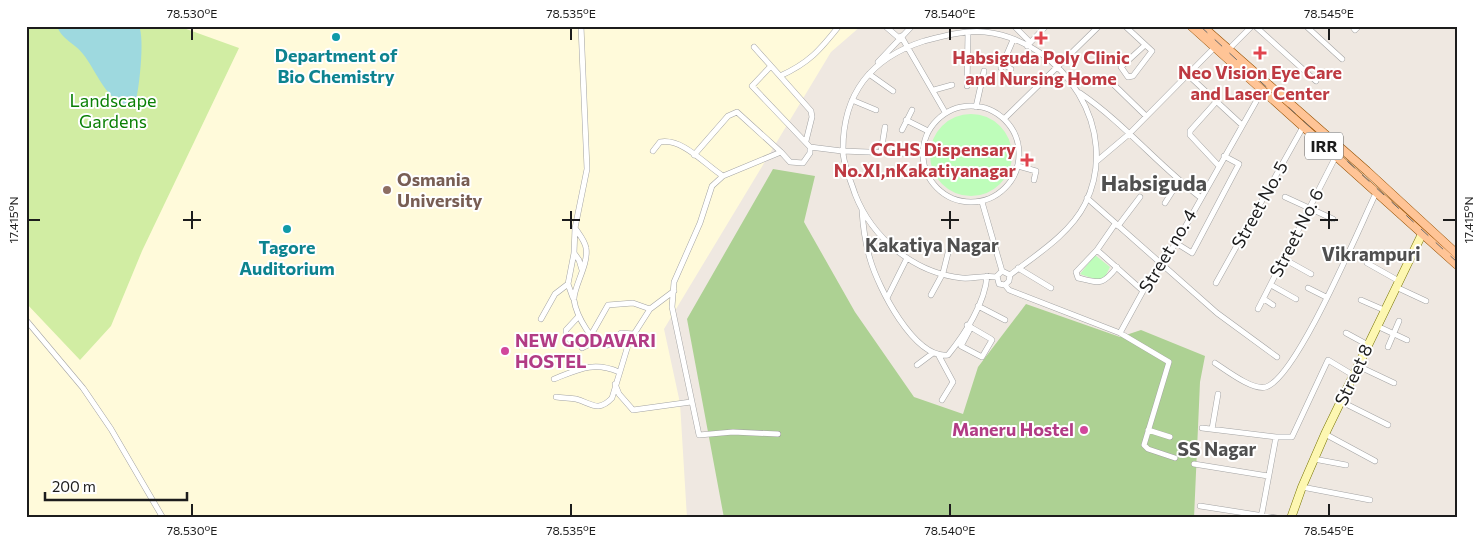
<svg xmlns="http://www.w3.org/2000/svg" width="1483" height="544" font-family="Commissioner,sans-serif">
<rect width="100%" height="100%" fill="#efe8e1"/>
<path fill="#fffada" d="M26 26H861L831 52 664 329 680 403 687 518H26Z"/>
<path fill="#d1eda3" d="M26 26H178L239 48 142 251 111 326 80 360 26 303Z"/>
<path fill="#add193" d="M773 169 815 176 804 222 855 312 914 397 963 414 978 367 1026 304 1120 337 1141 330 1205 356 1200 382 1194 518H724L687 319Z"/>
<path fill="#befdba" d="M930 155a41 41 0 1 1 82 0a41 41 0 1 1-82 0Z
M1095 255 1110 267 1104 279 1100 281 1080 274Z"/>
<path fill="#9ed9df" d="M57 26H139C145 39 139 91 135 105 111 112 95 68 83 54 76 44 61 39 57 26Z"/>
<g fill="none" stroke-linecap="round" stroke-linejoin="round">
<defs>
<path id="street" d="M885 26 899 38
M1014 26 1030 42
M1125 26 1152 51 1133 76 1128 77 1121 67 1145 45
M1255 26 1316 81
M1306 26 1342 59
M1352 26 1355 30 1359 26
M901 36 945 112
M1027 46 1046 26
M754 47 780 76C809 63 820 50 839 26
M1229 49 1252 26
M878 62 912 26
M1003 64 1011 69
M770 67 752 86 810 147
M1001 68 1013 40
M869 74 893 91
M1188 75 1242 125
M780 76 811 111 812 117 806 141
M1110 81 1146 116
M967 86 968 33
M934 90 952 85
M1080 93C1124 123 1158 165 1200 197
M852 100 876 110
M1216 102 1190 131V135L1218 165
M923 154a48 48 0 1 1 96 0a48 48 0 1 1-96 0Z
M976 107 984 71
M1004 119 1099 26
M906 120 928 131
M902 130 912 110
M653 151 660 142C683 138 704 164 723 176
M881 152 885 127
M694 155 728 116 737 112 781 152
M1097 161 1129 134 1214 48
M1018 166 1036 171 1034 180
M1285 197 1333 219
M1087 198 1217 313 1277 357
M982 202 1002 271 1010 275 1009 281 1005 285 999 284 997 276 1002 271
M1165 203 1179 181
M862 210C863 227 865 242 870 259 878 287 914 359 948 355 965 334 985 303 987 276
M1115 224 1097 250 1076 272 1078 278C1100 283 1102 286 1117 267
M1118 226 1140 197
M1176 243 1192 253 1239 164 1224 156
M1097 250 1143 291
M574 253 579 260 582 270
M1284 259 1311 274
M1367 263 1399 281
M1018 268 1051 288
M996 277C985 275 973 279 962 278 914 273 872 238 855 194 851 181 842 162 843 149 843 93 871 58 924 41 943 36 965 30 985 32 1064 41 1122 130 1085 204 1070 234 1036 255 1010 275
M1216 283 1303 127
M568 284 573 298
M1005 285 1009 290 1120 333 1169 362 1144 445 1148 449 1175 458
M1271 285 1296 299
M1396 287 1426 301
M1308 288 1326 297
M931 295 943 273 949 249
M887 298 907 258
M1264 299 1273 305
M1361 300 1384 310
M978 306 1005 320
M1258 309 1336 156
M541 319 555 294 568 284 574 253 575 228 587 169 581 26
M26 320 83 388 111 429 163 518
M967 325 991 339 992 340 982 357 961 346 971 327
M1377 326 1407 340
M1120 333 1143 291 1176 243 1262 91
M1346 333 1368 345
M634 334 650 309
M591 335 608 305 633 303 650 309 674 291
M570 340 566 335V330L578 317
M1388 347 1399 321
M582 348 594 342
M939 356 953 382 942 400
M1215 363C1226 370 1253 391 1266 387 1297 377 1359 228 1376 193
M917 365 933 353
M1358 366 1394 383
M554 379C579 369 594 361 619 372
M615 384 619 394 633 410 691 402
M556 397C563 398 570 398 576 399 591 403 598 413 612 398L629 342 634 334 621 333C616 337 615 344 608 345 593 348 576 314 574 300 573 288 589 264 586 248 585 241 579 234 575 228
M1342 402 1388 425
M1202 428 1276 437H1292L1328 360 1353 375
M1212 429 1218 394
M1148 430 1170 437
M778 434 733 432 699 435 672 307 674 282 700 223 712 186 723 176 781 152 790 162 803 163 810 153V147L842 151 921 154
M1325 434 1375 461
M1314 459 1346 465
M1194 464 1268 476
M1302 487 1370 500
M1200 506 1277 518
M1261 518 1276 437"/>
<path id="secondary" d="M1291 518 1302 487 1325 434 1422 234"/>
<path id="primary" d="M1191 26 1457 265
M1202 26 1367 171 1457 254"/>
</defs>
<use href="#street" stroke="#a3a3a3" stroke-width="6"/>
<use href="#secondary" stroke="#777400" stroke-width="9"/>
<use href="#primary" stroke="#955000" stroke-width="9"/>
<use href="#street" stroke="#fff" stroke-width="5"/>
<use href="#secondary" stroke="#fdf7b1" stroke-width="8"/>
<use href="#primary" stroke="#ffc496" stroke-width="8"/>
<path stroke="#6a6a6a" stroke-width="1" stroke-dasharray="10 10" stroke-linecap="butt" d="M1200 26 1457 262"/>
</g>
<path fill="none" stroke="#1c1c1c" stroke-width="2" d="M192 28V40M571 28V40M950 28V40M1329 28V40M192 211V229M571 211V229M950 211V229M1329 211V229M28 220H40M183 220H201M562 220H580M941 220H959M1320 220H1338M1443 220H1456M192 504V516M571 504V516M950 504V516M1329 504V516"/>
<g fill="#0f9aa8" stroke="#fff" stroke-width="2">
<circle cx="336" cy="37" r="5"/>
<circle cx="287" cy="229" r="5"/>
</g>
<g fill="#e0444e" stroke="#fff" stroke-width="2">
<path d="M1038.5 30.5h5v5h5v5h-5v5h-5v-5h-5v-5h5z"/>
<path d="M1257.5 45.5h5v5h5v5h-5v5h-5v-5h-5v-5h5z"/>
<path d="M1024.5 152.5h5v5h5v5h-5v5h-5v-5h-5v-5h5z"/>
</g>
<circle fill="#8d6e63" stroke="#fff" stroke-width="2" cx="387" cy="190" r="5"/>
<g fill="#d1479c" stroke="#fff" stroke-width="2">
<circle cx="505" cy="351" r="5"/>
<circle cx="1084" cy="430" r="5"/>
</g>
<g text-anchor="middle" stroke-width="4" stroke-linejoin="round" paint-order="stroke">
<rect fill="#fff" stroke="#606060" stroke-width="1" x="1305" y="132.5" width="38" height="27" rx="4"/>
<g font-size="16" font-weight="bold" fill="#1c1c1c">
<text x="1324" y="152">IRR</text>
</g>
<g font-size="18" font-weight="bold" fill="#0d838f" stroke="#fff">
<text x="336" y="62">Department of<tspan x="336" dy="21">Bio Chemistry</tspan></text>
<text x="287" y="254">Tagore<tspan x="287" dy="21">Auditorium</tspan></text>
</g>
<g font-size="18" font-weight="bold" fill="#be3a42" stroke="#fff">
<text x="1041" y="64">Habsiguda Poly Clinic<tspan x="1041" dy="21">and Nursing Home</tspan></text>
<text x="1260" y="79">Neo Vision Eye Care<tspan x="1260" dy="21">and Laser Center</tspan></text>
<text x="1016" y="156" text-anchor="end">CGHS Dispensary<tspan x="1016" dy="21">No.XI,nKakatiyanagar</tspan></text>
</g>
<g font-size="18" fill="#0b8005" stroke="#fff">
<text x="113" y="107">Landscape<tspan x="113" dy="21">Gardens</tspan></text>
</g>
<g font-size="18" font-weight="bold" fill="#785e54" stroke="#fff" text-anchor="start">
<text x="397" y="186">Osmania<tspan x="397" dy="21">University</tspan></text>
</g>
<g font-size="18" fill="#1c1c1c" stroke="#fff">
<text transform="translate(1260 205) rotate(-61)" y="6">Street No. 5</text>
<text transform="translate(1297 233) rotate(-63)" y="6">Street No. 6</text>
<text transform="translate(1168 251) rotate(-59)" y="6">Street no. 4</text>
<text transform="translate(1354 375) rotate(-65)" y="6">Street 8</text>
</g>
<g font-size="18" font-weight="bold" fill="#b23c85" stroke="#fff" text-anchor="start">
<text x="515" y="347">NEW GODAVARI<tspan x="515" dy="21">HOSTEL</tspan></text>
<text x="1074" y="436" text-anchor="end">Maneru Hostel</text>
</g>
<g font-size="19" font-weight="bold" fill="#4f4f4f" stroke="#fff">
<text x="932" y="252">Kakatiya Nagar</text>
<text x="1371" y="261">Vikrampuri</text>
<text x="1217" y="456">SS Nagar</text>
</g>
<g font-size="22" font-weight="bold" fill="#4f4f4f" stroke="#fff">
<text x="1154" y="191">Habsiguda</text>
</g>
</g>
<rect width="1483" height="544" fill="none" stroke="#ffffff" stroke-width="55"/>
<path d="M45 492v8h142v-8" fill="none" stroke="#1c1c1c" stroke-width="2.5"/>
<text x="52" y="492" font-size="15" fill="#1c1c1c" stroke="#ffffff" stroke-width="4" paint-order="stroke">200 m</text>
<rect x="28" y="28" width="1428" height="488" fill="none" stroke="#1c1c1c" stroke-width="2"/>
<g font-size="12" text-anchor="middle" fill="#1c1c1c">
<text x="192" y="18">78.530°E</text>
<text x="571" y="18">78.535°E</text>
<text x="950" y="18">78.540°E</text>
<text x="1329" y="18">78.545°E</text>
<text transform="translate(14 220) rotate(-90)" y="4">17.415°N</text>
<text transform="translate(1469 220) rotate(-90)" y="4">17.415°N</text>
<text x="192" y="535">78.530°E</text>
<text x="571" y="535">78.535°E</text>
<text x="950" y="535">78.540°E</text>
<text x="1329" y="535">78.545°E</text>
</g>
</svg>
